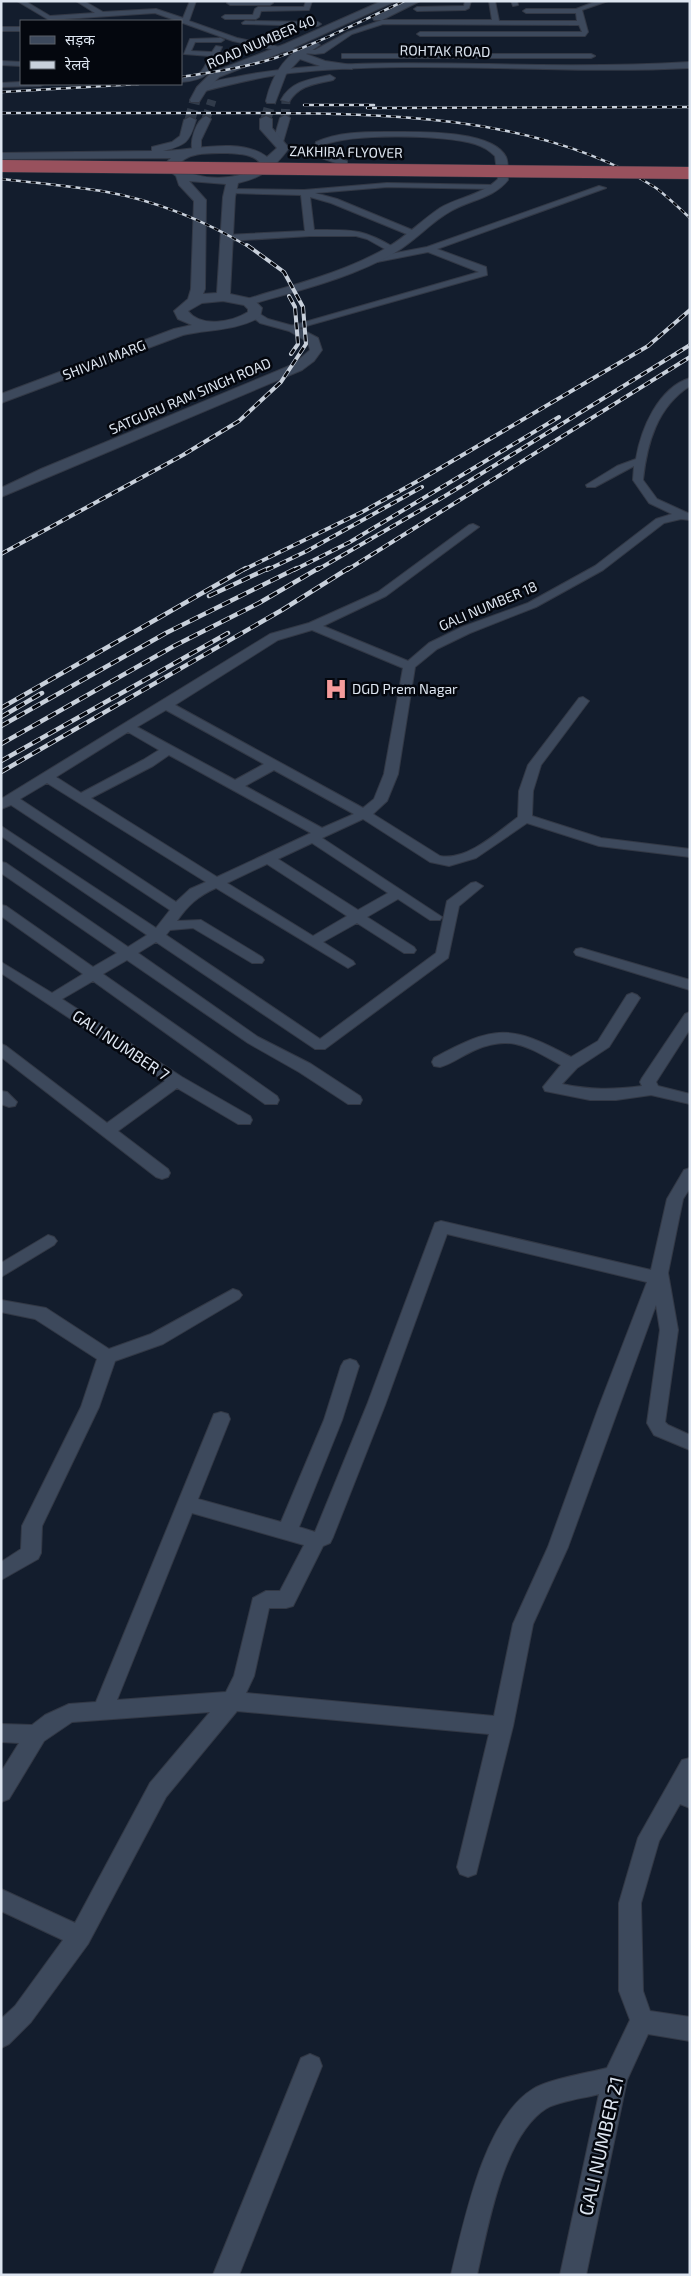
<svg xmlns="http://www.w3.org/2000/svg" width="691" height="2276" font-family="'Exo 2','Noto Sans Devanagari',sans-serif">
<rect width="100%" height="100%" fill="#131d2d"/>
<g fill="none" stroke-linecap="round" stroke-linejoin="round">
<path stroke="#313b4a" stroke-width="9" stroke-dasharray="9 5" stroke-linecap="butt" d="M285 118 286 100
M206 119 212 100"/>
<path stroke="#313b4a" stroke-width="11" stroke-dasharray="11 5.5" stroke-linecap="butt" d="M266 119 271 101
M190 120 195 100"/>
<defs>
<path id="minor" d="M17 1H25L50 16 95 13 76 1H84L103 12 156 9 183 18 190 1H196L189 21 237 38 280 47 315 50 348 32 382 20H492L489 1H495L499 21H577L576 13H526L523 11 526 9H576L597 1H608L582 10 588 32 585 36H420L417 34 420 32H582L579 25 383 24 352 34 324 53 315 54 280 51 233 41 155 13 49 20Z
M229 1H271L273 3 270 5H230L227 3Z
M306 1H312L309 10 261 11 259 17 256 19H225L222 17 225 15H253L255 9 258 7H304Z
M465 1H471L469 8 465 10 417 11 414 9 417 7 464 6Z
M511 1H517L518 5 513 6Z
M245 21 318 22 321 24 318 26 243 24 242 23Z
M1 27H21V31H1Z
M190 39 221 38 224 40 221 42H195L191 51 212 52 216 46 222 47C210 71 210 80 181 82V78C201 76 202 73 210 56L184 54Z
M345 54H591L595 56 591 58H342V54Z
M1 61 21 62V66L1 65Z
M21 82V84H44L40 86 1 87V83Z
M387 183 494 185 498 187 494 189 387 187 315 193 337 199 417 232V236L414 237 331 203 310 197 314 230C352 230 361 228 395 248L396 250 392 253 367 239 356 236H310L227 241 223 238 227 235 305 231 301 195 232 193H229V189L304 190Z
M599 186 606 188 437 249 486 267 487 275 292 330H286L284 328 479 272 428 252 372 263 369 262V258L427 247Z
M690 378V386C657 407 647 443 643 480L657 499 690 514V520L681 519 664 523 603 570 536 607 470 633 437 649 415 667 398 774 387 801 373 814 440 856C467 861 498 832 518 817L519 791 528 765 579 698 583 697 589 701 541 765 533 791 532 816 601 838 690 849V857L599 846 527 823 476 858 449 866 430 862 363 819 322 838 442 917 440 920H430L398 899 367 917 414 947 416 950 414 953H404L357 923 323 942 353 961 355 964 348 968 216 888C198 896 188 905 177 921L201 920 262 957 264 960 262 963H252L193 928 170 930 166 935 320 1039 436 953 447 901 471 883 476 882 483 886 459 906 448 958 325 1049H315L156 942 138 953 258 1037 311 1064 360 1096 362 1100 360 1104H348L299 1072 248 1043 127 960 103 974 277 1096 279 1100 277 1104H265L93 981 62 999 182 1077 250 1116 252 1120 250 1124H238L177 1088 118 1131 168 1169 170 1173 168 1177 162 1179 156 1177 1 1057V1044L6 1046 107 1123 165 1081 1 973V962L52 993 83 974 1 916V905L6 906 93 967 117 953 1 873V862L6 863 128 947 147 935 1 836V826L156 928 170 910 11 805 1 809V799L270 634 309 623 378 592 469 525 473 524 479 527 386 596 323 626 408 661 429 643 462 627 528 603 595 566 656 519 672 514 649 503 633 480 634 466 595 487H587L586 485 617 466 636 459C641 429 658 388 690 378ZM312 630 403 668 384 774 374 799 363 808 175 705 278 640ZM166 710 264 764 235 780 137 727ZM128 732 159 750 143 760 81 793 56 777ZM169 755 311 833 217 877 91 798 153 766ZM274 770 354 814 322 828 245 786ZM47 783 206 882 190 889 176 902 20 799ZM312 843 388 893 358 910 278 859ZM267 864 347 916 313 936 227 883Z
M581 948 690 980V990L576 955 574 952 576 949Z
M632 993 637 995 640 998 609 1047 577 1068 562 1084C591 1090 612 1090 642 1086L640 1082 642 1078 685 1014 690 1012V1029L656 1082 658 1086 690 1094V1104L651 1095 616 1100H590L545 1091 543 1087 561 1065C529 1048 512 1034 475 1050 463 1055 452 1064 440 1067L434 1066 432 1062 434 1058C495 1025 510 1024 571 1057L598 1041 627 995Z
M1 1091 7 1092 17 1102 15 1106 9 1107 1 1104Z
M690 1168V1188L683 1199 668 1273 678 1330 665 1422 668 1425 690 1435V1450L654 1435 647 1423 660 1330 656 1305 568 1547 533 1624 513 1726 476 1874 468 1877 460 1874 457 1867 489 1734 237 1711 166 1797 88 1944 31 2022 9 2044 1 2048V2019L15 2006 63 1940 1 1911V1889L75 1923 150 1783 210 1712 72 1722 44 1741 9 1799 1 1802V1772L19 1743 1 1742V1724L32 1725 45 1715 69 1704 96 1702 214 1414 221 1412 228 1414 230 1419 198 1499 281 1522 324 1420 341 1366 344 1361 350 1359 356 1361 359 1366 342 1420 299 1527 315 1532 367 1405 435 1223 441 1221 651 1270 667 1199 684 1170ZM447 1234 647 1282 598 1409 548 1547 513 1624 494 1716 246 1693 254 1676 269 1608H286L293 1606 323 1546 330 1543 333 1537 385 1405ZM192 1513 304 1545 280 1591H266L253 1598 234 1676 226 1692 117 1700Z
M48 1235 54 1237 57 1241 54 1245 1 1277V1263Z
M233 1289 239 1291 242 1295 239 1299 163 1344 115 1361 99 1407 42 1526 41 1553 38 1559 1 1580V1562L21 1549 22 1526 81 1407 97 1359 35 1319 1 1312V1300L46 1308 109 1349 151 1334Z
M690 1758V1808L680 1804 659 1841 641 1903 643 1991 650 2011 690 2017V2041L648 2034 627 2080 586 2275H560L599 2094C585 2098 560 2101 547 2108 503 2135 488 2227 477 2275H451C464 2222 484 2119 533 2089 549 2079 588 2073 607 2068L630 2020 619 1991V1903L638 1838 682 1760Z
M310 2054 319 2058 322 2066 239 2275H213L301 2058Z"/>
<path id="tertiary" d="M690 62V68C557 75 423 59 290 73 260 77 231 84 201 92L196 89C205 82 224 79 236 77 319 60 404 63 489 64 556 66 623 66 690 62Z
M330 75 335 78 333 80C315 84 299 85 289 102L281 100C291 81 311 79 330 75Z
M285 115 290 118 283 142 278 145 275 144 273 142 280 118Z
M206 116 211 119 201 140V148L205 151 200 154 193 152C189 142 196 120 206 116Z
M395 132C420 132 493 130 506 157 509 164 507 173 508 180 494 198 470 200 451 211 431 222 416 240 396 252 352 278 300 290 252 304H244L242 302 244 300C292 285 344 273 388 247 407 236 422 220 440 208 459 197 482 195 498 179L495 156C489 150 482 146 475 144 444 135 353 133 324 145L325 153 347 161V165L344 166 319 157 314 151 316 142C340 131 368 132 395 132Z
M255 311 268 319 297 327 318 338 322 350 314 361 302 370 1 497V488L41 469 294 364 310 350 308 342 289 331 260 323 249 314Z"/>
<path id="secondary" d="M382 1H396L293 48 219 77 206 91 199 102H191L190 100 197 87 211 73 285 44Z
M406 1H420L382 20H374L373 18Z
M315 42 320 45 306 54 325 61 352 65V69L323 67 300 59 286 74 275 103H267L266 101C272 74 288 49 315 42Z
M266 116 272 119V128L289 148C275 167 262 178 238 183L235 197 230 294 253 299 262 308 260 317C236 331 209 329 183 335L1 403V394L174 329 192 325 178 319 174 311 188 299 191 289 194 201 179 185 176 176 166 168V163L171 158 1 159V153L152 151V147L172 142 180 136 184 120 190 117 196 120C189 143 186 145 163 151 194 150 241 137 267 157L277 148 260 129V119ZM228 153C239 154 258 154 261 166 237 181 201 182 178 167 184 151 214 153 228 153ZM189 181 226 184 223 197 217 293 203 294 205 289 206 200ZM223 301 244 305 248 309V312C232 322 201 328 188 311L202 303Z"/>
</defs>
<use href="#minor" stroke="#323845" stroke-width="2"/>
<use href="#tertiary" stroke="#323845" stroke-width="2"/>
<use href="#secondary" stroke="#323845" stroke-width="2"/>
<use href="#minor" fill="#3d495c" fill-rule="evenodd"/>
<use href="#tertiary" fill="#3d495c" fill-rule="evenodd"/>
<use href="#secondary" fill="#3d495c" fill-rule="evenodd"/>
<defs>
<path id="rail-far2" d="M181 77C212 72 244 68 275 58 319 43 362 21 404 1
M1 92 139 84
M304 105H374
M367 108 690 107
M1 113C79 113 157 113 235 113 370 113 538 112 656 188 668 197 679 208 690 218
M1 179C36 183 72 186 107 192 157 201 205 221 249 247"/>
<path id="rail-far1" d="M289 296 295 307 298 344 291 354
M1 554 183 455 239 421 281 382 306 344 303 307 284 272 247 245
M243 570 362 512 425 477 648 346 690 310
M267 570 307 551 422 487
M294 570 350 542 559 417
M317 570 445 496 690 345
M347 570 690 357"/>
<path id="rail" d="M209 596 269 568
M1 708 246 568
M1 717 42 693
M1 726 166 633 297 568
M1 744 174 646 259 603 319 568
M1 761 228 633
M1 772 282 610 349 568"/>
</defs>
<use href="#rail-far2" stroke="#c8d0db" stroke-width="2.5"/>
<use href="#rail-far1" stroke="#c8d0db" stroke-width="4"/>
<use href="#rail" stroke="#c8d0db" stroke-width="4.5"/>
<use href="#rail-far2" stroke="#04070e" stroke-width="2" stroke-dasharray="5" stroke-linecap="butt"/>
<use href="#rail-far1" stroke="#04070e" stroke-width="2.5" stroke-dasharray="7" stroke-linecap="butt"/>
<use href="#rail" stroke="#04070e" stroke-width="3" stroke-dasharray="9" stroke-linecap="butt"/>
<defs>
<path id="primary-bridge" d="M1 166 690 173"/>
</defs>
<use href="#primary-bridge" stroke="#323845" stroke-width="13" stroke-linecap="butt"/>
<use href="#primary-bridge" stroke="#98515d" stroke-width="12"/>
</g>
<defs>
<symbol id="hospital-bare" viewBox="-9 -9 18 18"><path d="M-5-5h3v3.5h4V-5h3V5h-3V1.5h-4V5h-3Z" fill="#f59b9b" stroke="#04070e" stroke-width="2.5" paint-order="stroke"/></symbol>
</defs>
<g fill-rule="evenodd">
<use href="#hospital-bare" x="320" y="673" width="32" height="32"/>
</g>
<g text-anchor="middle" stroke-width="5" stroke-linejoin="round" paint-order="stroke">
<g font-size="14" fill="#dde5f0" stroke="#04070e">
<text transform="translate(261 42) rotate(-23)" y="5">ROAD NUMBER 40</text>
<text transform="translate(445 51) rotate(1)" y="5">ROHTAK ROAD</text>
<text transform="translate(346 152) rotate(1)" y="5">ZAKHIRA FLYOVER</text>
<text transform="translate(104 360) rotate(-21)" y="5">SHIVAJI MARG</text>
<text transform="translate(190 396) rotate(-23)" y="5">SATGURU RAM SINGH ROAD</text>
<text transform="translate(488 606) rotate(-23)" y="5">GALI NUMBER 18</text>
</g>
<g font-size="14" fill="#dde5f0" stroke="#04070e" text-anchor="start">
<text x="352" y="694">DGD Prem Nagar</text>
</g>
<g font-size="16" fill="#dde5f0" stroke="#04070e">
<text transform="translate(121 1045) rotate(34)" y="6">GALI NUMBER 7</text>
</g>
<g font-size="19" fill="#dde5f0" stroke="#04070e">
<text transform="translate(601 2146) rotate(-77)" y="7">GALI NUMBER 21</text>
</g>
</g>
<rect width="691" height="2276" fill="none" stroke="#dde5f0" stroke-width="5"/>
<rect x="20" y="20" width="162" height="65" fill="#04070e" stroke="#5b6068"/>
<rect x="30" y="36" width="25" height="8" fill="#3d495c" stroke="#5b6068"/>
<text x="65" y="45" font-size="15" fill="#dde5f0">सड़क</text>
<rect x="30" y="61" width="25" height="8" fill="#c8d0db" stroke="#5b6068"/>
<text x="65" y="70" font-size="15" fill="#dde5f0">रेलवे</text>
</svg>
